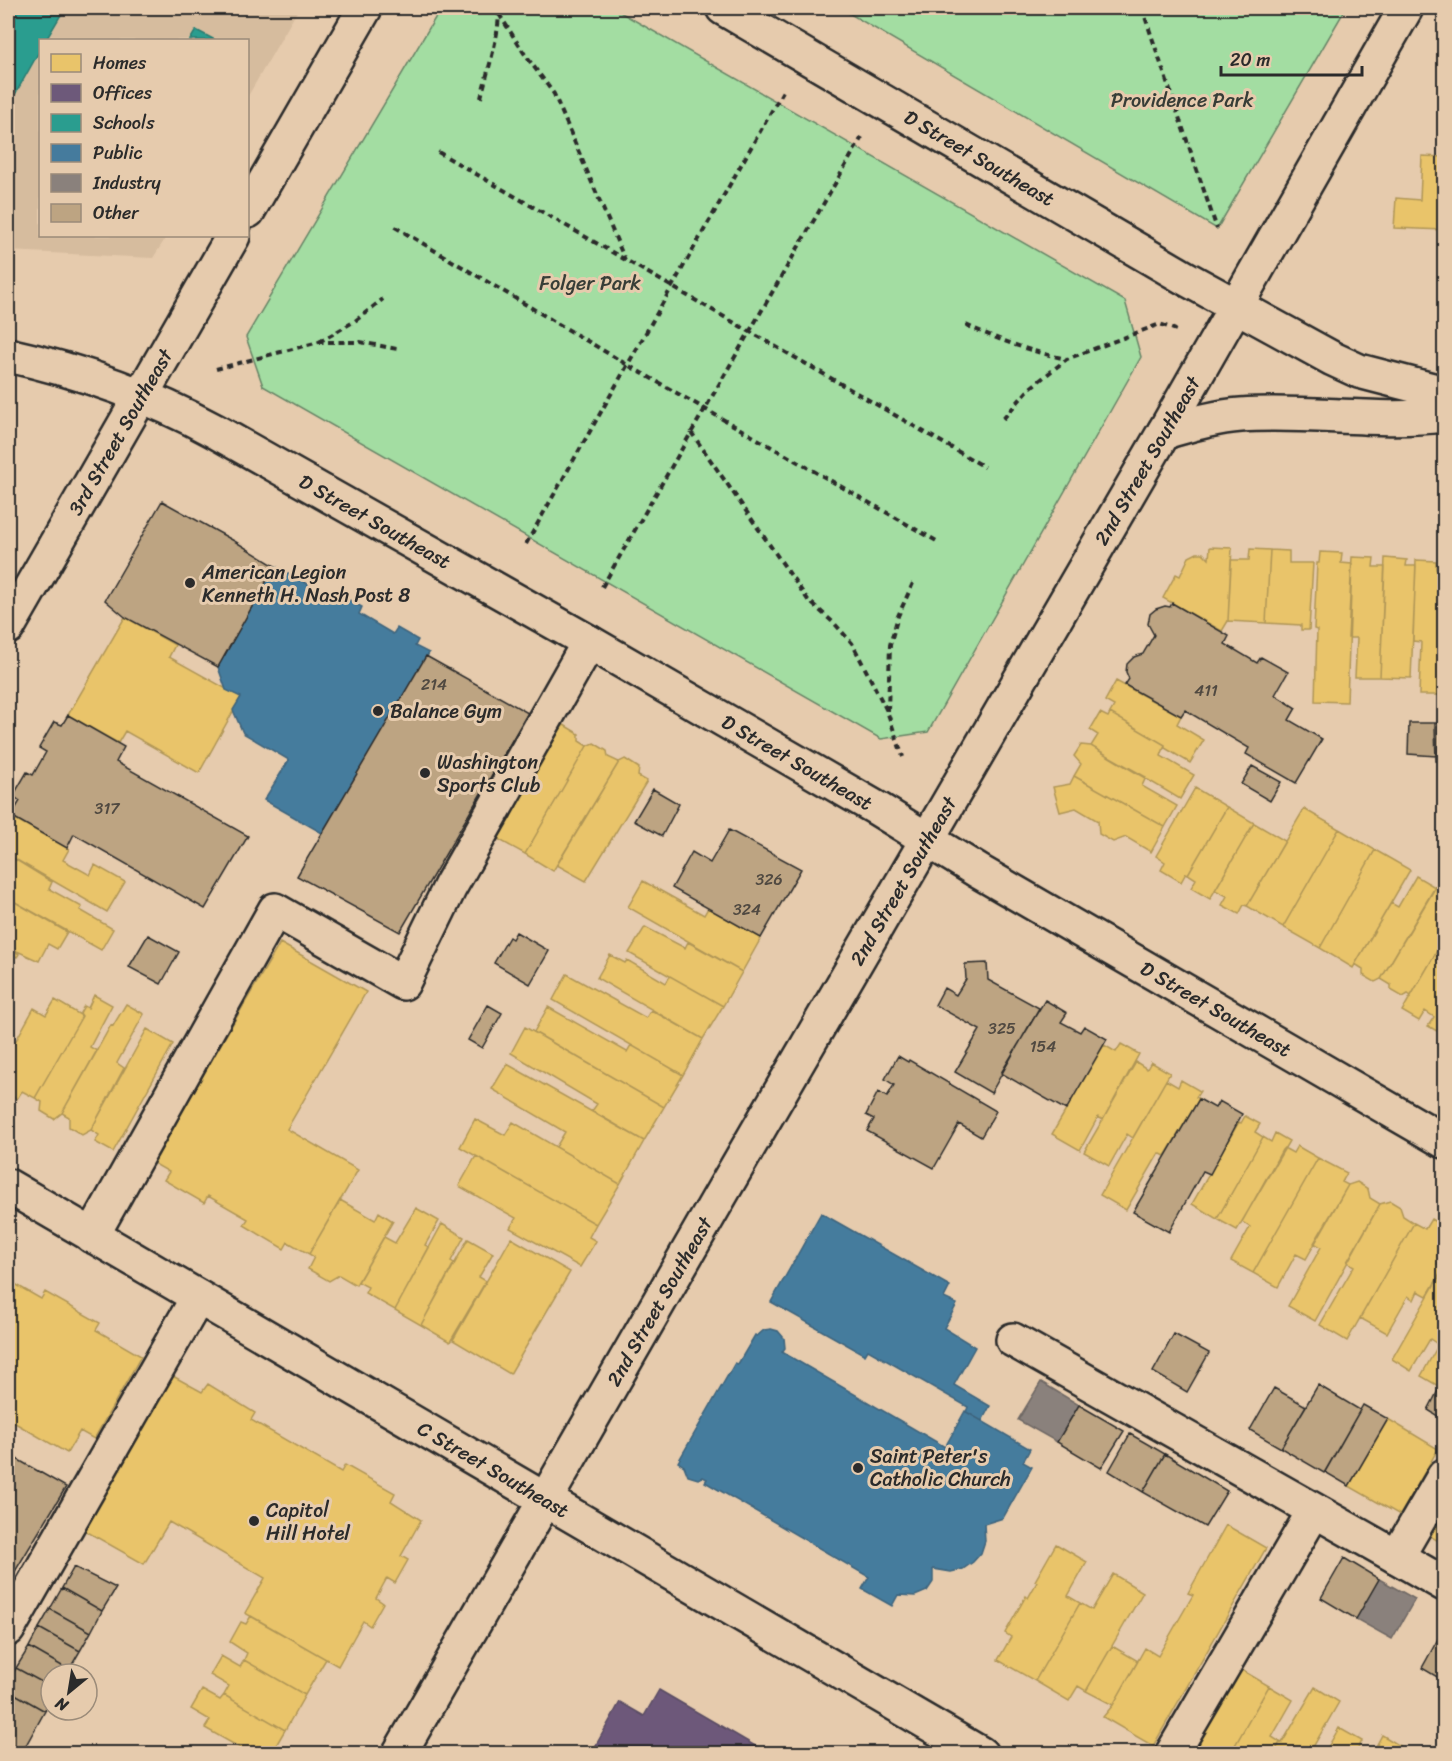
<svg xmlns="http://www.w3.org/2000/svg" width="1452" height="1761" font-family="Sriracha,sans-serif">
<rect width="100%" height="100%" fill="#e6cbad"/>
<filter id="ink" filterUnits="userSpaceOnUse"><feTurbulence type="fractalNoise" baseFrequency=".0167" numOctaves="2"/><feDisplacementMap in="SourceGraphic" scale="12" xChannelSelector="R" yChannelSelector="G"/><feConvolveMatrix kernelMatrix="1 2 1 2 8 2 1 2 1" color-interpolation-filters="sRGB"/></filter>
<g filter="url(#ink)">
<path fill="#d6bc9e" d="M8 8H299L248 96V40H40V236H167L153 258 8 251Z"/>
<path fill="#a3dda2" stroke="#678466" stroke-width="1.5" d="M441 8H613L1125 301 1141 357 928 732 881 739 263 386 246 337Z
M840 8H1346L1217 229Z"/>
<path fill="#e9c46a" stroke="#b09657" stroke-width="1.5" d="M1422 156 1444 157V230L1394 228 1396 198 1420 200Z
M1210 547 1232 548 1228 621 1222 631 1163 598 1176 574 1180 576 1189 557 1197 553H1203L1209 559Z
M1250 549 1270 550 1266 623 1228 621 1231 560H1249Z
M1270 550 1289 551V563H1313L1309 630H1301V625L1266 623Z
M1320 552 1342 553 1341 563 1352 564 1347 702 1315 701 1317 630 1314 629 1317 563H1319Z
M1352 557 1374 558 1373 567H1385L1380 677H1355L1357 638H1348Z
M1385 558 1407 560 1406 566H1416L1411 678 1380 677Z
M1416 560 1436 561V569H1444L1440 695H1419L1421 642 1413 641Z
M1444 604V685L1441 684Z
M125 617 175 645 169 657 241 697 199 773 125 731 118 743 68 715Z
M1116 681 1181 716 1177 724 1204 740 1190 763 1165 748V745L1110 713 1114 706 1105 701Z
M1100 713 1108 717 1110 713 1165 745 1161 756 1194 775 1180 799 1091 746 1098 735 1090 730Z
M564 725 579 734V741L587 746 525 854 496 838 557 731Z
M594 743 607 751 608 757 619 762 553 871 525 854 587 746Z
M1081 745 1091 746 1146 777 1142 786 1177 806 1165 827 1074 776 1081 764 1074 756Z
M625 759 639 768 638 776 647 781 586 881 557 865 619 762Z
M1074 776 1165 827 1151 852 1126 837 1113 842 1099 834 1098 821 1076 808 1060 812 1053 787 1070 784Z
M1195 788 1227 807 1188 874 1186 873 1181 882 1161 870 1165 862 1156 856Z
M1227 807 1254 823 1210 899 1191 888 1196 879 1188 874Z
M1304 809 1339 829 1283 927 1247 906Z
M8 815 69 849 63 860 90 875 95 865 125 882 107 912 8 855Z
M1254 823 1285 841 1247 906 1244 905 1239 914 1222 905 1227 896 1215 890Z
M1339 829 1375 850 1320 948 1283 927Z
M1375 850 1410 870 1353 968 1320 948Z
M8 855 52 882 49 889 82 907 80 910 113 929 101 950 8 898Z
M1444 873V919L1439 929 1444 932V939L1411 996 1408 994 1403 997 1391 990V985L1381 979Z
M1416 876 1435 887 1381 979 1375 982 1363 975V969L1355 964 1391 903 1398 907Z
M643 881 704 915 708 908 761 938 742 972 628 907Z
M8 898 67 932 57 949 48 944 39 961 8 947Z
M645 927 685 948 688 942 742 972 723 1006 629 953Z
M1444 939V1035L1428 1026 1434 1017 1425 1011 1419 1021 1402 1011Z
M280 943 366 992 287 1129 358 1170 309 1254 288 1242 284 1249 244 1225 248 1219 208 1196 204 1203 164 1180 169 1172 148 1160 196 1077 200 1080Z
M8 947 19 954 17 957 13 955 8 964Z
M610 955 625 963 627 960 666 983 670 976 723 1006 703 1039 597 978Z
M567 974 646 1018 651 1010 703 1039 683 1075 553 1000Z
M94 995 112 1005 90 1047 97 1051 62 1113 54 1119 41 1111 42 1102 35 1098 82 1016 80 1013 84 1006 88 1008Z
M55 1000 82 1016 35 1098 22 1091 17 1099 8 1093V1055L34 1008 46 1015Z
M126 1004 144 1014 117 1063 124 1068 91 1130 82 1135 69 1127V1117L62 1113 111 1025 113 1026Z
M548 1007 627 1052 631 1045 683 1075 664 1107 534 1032Z
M525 1027 664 1107 644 1141 592 1111 597 1104 511 1053Z
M147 1029 173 1044 113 1152 95 1142 99 1135 91 1130Z
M1121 1044 1139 1054 1103 1120 1098 1117 1080 1150 1052 1134 1104 1045 1116 1052Z
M1136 1062 1147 1069 1151 1062 1170 1073 1133 1138 1127 1134 1109 1166 1084 1152Z
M507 1064 644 1141 620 1184 556 1147 565 1132 492 1089Z
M1166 1080 1178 1087 1181 1080 1200 1091 1196 1097 1199 1099 1165 1156 1159 1153 1126 1210 1100 1195Z
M1245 1116 1260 1124 1255 1132 1263 1137 1217 1219 1192 1204 1239 1122 1241 1123Z
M475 1119 505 1135 513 1122 620 1184 596 1224 460 1147Z
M1275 1133 1289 1141 1237 1230 1217 1219 1263 1137 1271 1142Z
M1297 1146 1318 1158 1253 1273 1231 1261 1250 1227 1242 1222 1282 1150 1284 1148 1293 1153Z
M476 1156 596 1224 589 1237 596 1241 580 1267 510 1228 516 1218 459 1186Z
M1318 1158 1347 1173 1342 1182 1348 1185 1306 1259 1296 1254 1278 1287 1253 1273Z
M1357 1182 1368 1189 1370 1198 1380 1204 1315 1321 1288 1306 1321 1247 1314 1243 1348 1185Z
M340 1200 375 1220 379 1212 393 1221 356 1285 339 1275 329 1281 308 1269 314 1257 309 1254Z
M1390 1201 1400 1207 1403 1216 1414 1223 1347 1341 1320 1325 1354 1266 1347 1262 1380 1204Z
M416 1208 439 1221 425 1245 429 1247 395 1310 365 1293 368 1287 358 1282 384 1237 395 1243Z
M1431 1219 1444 1227V1252L1437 1264 1444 1268 1427 1296 1418 1291 1414 1300 1408 1296 1387 1333 1360 1318 1414 1223 1425 1229Z
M442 1224 464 1237 451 1261 454 1263 421 1325 395 1310Z
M511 1238 570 1272 510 1374 453 1340Z
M468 1239 493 1253 479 1277 486 1281 450 1342 421 1325Z
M1444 1268V1329L1436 1343 1430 1339 1411 1371 1392 1359Z
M8 1280 41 1299 45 1292 100 1323 96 1330 141 1356 94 1439 80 1431 67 1453 8 1419Z
M1444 1329V1379L1440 1387 1421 1376 1439 1344 1436 1343Z
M171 1375 202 1392 208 1384 255 1413 251 1420 341 1472 345 1465 395 1493 391 1501 421 1520 401 1556 408 1560 395 1583 387 1578 376 1598 383 1603 370 1626 363 1621 338 1666 245 1613 265 1578 169 1522 144 1564 82 1529Z
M1388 1419 1438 1449 1400 1515 1349 1486Z
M1444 1502V1544L1426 1534Z
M1226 1525 1266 1548 1153 1746 1103 1717 1113 1705 1145 1648 1158 1656 1193 1595 1188 1593Z
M1056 1544 1087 1562 1068 1596 1080 1603 1035 1681 998 1660 1011 1637 1005 1633 1026 1596 1028 1598 1037 1582 1035 1581Z
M1113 1574 1143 1592 1086 1691 1078 1686 1069 1701 1035 1681 1080 1603 1092 1610Z
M251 1616 326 1659 305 1695 244 1660 247 1653 230 1642 241 1622 246 1624Z
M1112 1646 1138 1661 1113 1705 1086 1691Z
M221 1656 240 1667 244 1660 305 1695 285 1730 224 1695 229 1686 210 1675Z
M1235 1666 1269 1686 1230 1754H1184Z
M1269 1686 1293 1700 1272 1737 1280 1742 1274 1754H1230Z
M1315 1687 1339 1702 1309 1754H1274L1280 1742 1282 1743Z
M202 1690 220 1700 224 1695 285 1730 271 1754H251L205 1728 210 1720 191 1709Z
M1339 1728 1362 1741 1355 1754H1324Z
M1382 1735 1407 1750 1405 1754H1372Z"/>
<path fill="#6d597a" stroke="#594b62" stroke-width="1.5" d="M659 1690 769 1754H591L620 1702 644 1716Z"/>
<path fill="#2a9d8f" stroke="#2a7b71" stroke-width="1.5" d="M8 8H65L46 40H40V50L8 107Z
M196 30 215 40H190Z"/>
<path fill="#457b9d" stroke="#3d637b" stroke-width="1.5" d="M275 566 337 600 340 595 362 607 359 614 393 634 397 628 418 640 415 646 429 653 322 833 264 800 289 760 243 733 233 710 241 697 226 690 218 667Z
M821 1213 950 1286 944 1298 957 1304 944 1328 975 1347 954 1385 990 1406 982 1421 966 1412 968 1407 868 1350 865 1355 771 1302Z
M771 1329 778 1331 784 1338 785 1348 782 1352 945 1447 965 1411 1030 1449 1023 1462 1032 1467 1003 1518 984 1524 985 1541 981 1553 973 1562 963 1569 951 1572 933 1569V1582L927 1591 915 1596 898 1595 892 1606 862 1589 869 1577 705 1482 707 1479 703 1477 698 1479 688 1476 684 1466 678 1462 735 1363 738 1364 755 1335 757 1336 764 1330Z"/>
<path fill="#8a817c" stroke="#6e6764" stroke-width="1.5" d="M1041 1382 1079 1405 1057 1442 1018 1420Z
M1379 1579 1415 1599 1392 1639 1356 1619Z"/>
<path fill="#bda482" stroke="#2b2b2b" stroke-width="1.5" d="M162 501 236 542 275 566 218 667 125 617 105 600Z
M1172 603 1229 636 1225 644 1257 663 1261 657 1288 672 1275 695 1296 708 1289 720 1322 739 1296 783 1246 754 1249 748 1185 710 1181 716 1125 685 1129 679 1126 672 1127 664 1134 657 1143 654 1154 635 1148 624 1150 614 1156 609 1165 606 1170 607Z
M426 656 528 713 400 932 297 876Z
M68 715 124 747 116 762 248 836 205 909 74 834 67 848 11 816 20 801 13 796 27 772 33 775 46 752 39 748 54 722 62 725Z
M1409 723H1435L1436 756 1408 754Z
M1435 723H1444V762L1436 761Z
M1252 766 1281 782 1270 801 1241 784Z
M653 789 679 804 662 836 634 821Z
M729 830 801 869 761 938 672 888 692 852 710 863Z
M516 932 549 951 530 984 494 963 509 937 512 939Z
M148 935 179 952 161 984 129 967Z
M987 963 988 980 1039 1008 991 1093 955 1072 980 1030 935 1005 944 988 956 995 966 979 965 964Z
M1045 1000 1067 1013 1061 1022 1080 1032 1084 1026 1107 1039 1066 1110 1001 1073Z
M488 1005 502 1013 482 1048 468 1040Z
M898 1056 908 1062 909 1060 996 1111 981 1137 959 1124 934 1168 867 1131 874 1119 866 1115 878 1092 887 1097 894 1085 885 1079Z
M1199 1099 1215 1108 1219 1101 1242 1114 1210 1174 1203 1171 1169 1232 1133 1212Z
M1174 1334 1209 1353 1187 1392 1153 1372Z
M1444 1379V1420L1428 1410Z
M1318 1385 1360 1410 1324 1473 1281 1448Z
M1274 1388 1306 1406 1281 1448 1250 1430Z
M1079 1405 1124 1431 1101 1468 1057 1442Z
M1363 1405 1388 1419 1349 1486 1325 1472Z
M1130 1434 1165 1454 1143 1492 1109 1471Z
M8 1454 66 1487 8 1583Z
M1165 1454 1227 1491 1205 1527 1143 1492Z
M1344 1558 1379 1579 1356 1619 1321 1598Z
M74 1567 116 1588 102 1611 62 1588Z
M62 1588 102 1611 91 1632 50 1609Z
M50 1609 91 1632 80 1651 39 1628Z
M39 1628 80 1651 69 1670 29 1647Z
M1444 1628V1681L1422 1668Z
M29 1647 69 1670 67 1674H51V1687L16 1668Z
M16 1668 51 1687V1701L45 1711 8 1690V1683Z
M8 1690 45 1711 21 1754 8 1747Z"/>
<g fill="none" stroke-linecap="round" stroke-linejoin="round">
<defs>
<g id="minor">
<path id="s1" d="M723 8 1187 279 1333 359 1359 371 1444 393"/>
<path d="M248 211 365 8"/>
<path id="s2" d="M8 355C81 371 149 395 215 431L589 642 878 809 978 871 1444 1141"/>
<path d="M1164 432C1189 425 1214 417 1241 415 1308 410 1377 423 1444 415"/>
<path id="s3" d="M8 627 233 236"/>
<path id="s4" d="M8 1186 981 1754"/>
<path d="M92 1236 275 910 403 983 450 887 589 642"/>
<path d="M1013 1340 1397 1557"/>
<path d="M1444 1476 1397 1557 1444 1584"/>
<path d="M8 1629 198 1297"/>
<path id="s5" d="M399 1754 724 1189 1164 432 1406 8"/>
<path d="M1172 1754 1314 1511"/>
</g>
</defs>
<use href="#minor" stroke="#2b2b2b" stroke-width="38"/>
<path stroke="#2b2b2b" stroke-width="4" stroke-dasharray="6 4.5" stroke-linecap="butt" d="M1142 8 1217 229
M499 14 526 56 554 94 625 260
M481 98C486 75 502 29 498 8
M438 152 985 467
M395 227 626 364 940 543
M966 325C999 340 1031 352 1067 359
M319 342 355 321 383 299
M216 369 319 342H360L397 349
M1003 419 1030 388 1067 359 1160 324 1176 330
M691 432 808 600 834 623 852 643 887 711 903 757
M526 544 783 91
M602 587 862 137
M888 711 890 645 898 616 914 581"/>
<use href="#minor" stroke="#e6cbad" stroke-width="33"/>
</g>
</g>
<g fill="#2b2b2b" stroke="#e6cbad" stroke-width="2">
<circle cx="190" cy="583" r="6"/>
<circle cx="378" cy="711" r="6"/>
<circle cx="425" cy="773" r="6"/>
<circle cx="858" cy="1468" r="6"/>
<circle cx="254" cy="1521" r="6"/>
</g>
<g text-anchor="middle" stroke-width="6" stroke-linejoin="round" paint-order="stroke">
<g font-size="16" fill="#504941">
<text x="434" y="690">214</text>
<text x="1206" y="696">411</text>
<text x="107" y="814">317</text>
<text x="769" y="885">326</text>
<text x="747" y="915">324</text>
<text x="1002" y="1034">325</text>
<text x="1043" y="1052">154</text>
</g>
<g font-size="20" fill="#373d37" stroke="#e6cbad">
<text x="1182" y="107">Providence Park</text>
<text x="590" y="290">Folger Park</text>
</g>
<g font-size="20" fill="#2b2b2b" stroke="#e6cbad">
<text dy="7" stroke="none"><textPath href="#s1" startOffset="297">D Street Southeast</textPath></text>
<text dy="7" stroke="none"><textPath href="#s3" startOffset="225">3rd Street Southeast</textPath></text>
<text dy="7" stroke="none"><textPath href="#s5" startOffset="1494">2nd Street Southeast</textPath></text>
<text dy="7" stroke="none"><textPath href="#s2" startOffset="405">D Street Southeast</textPath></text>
<text dy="7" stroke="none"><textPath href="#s2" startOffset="891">D Street Southeast</textPath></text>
<text dy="7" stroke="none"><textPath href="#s5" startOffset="1008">2nd Street Southeast</textPath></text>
<text dy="7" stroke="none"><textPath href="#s2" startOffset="1377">D Street Southeast</textPath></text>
<text dy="7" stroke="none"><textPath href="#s5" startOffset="522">2nd Street Southeast</textPath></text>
<text dy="7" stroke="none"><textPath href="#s4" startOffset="562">C Street Southeast</textPath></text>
</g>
<g font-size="20" fill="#2b2b2b" stroke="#e6cbad" text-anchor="start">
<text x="202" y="579">American Legion<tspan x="202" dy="23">Kenneth H. Nash Post 8</tspan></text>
<text x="390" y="718">Balance Gym</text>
<text x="437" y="769">Washington<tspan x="437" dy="23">Sports Club</tspan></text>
<text x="870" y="1463">Saint Peter's<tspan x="870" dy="23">Catholic Church</tspan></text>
<text x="266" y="1517">Capitol<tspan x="266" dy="23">Hill Hotel</tspan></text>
</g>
</g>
<rect width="1452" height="1761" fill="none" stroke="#e6cbad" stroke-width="30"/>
<rect x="15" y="15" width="1422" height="1731" fill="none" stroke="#2b2b2b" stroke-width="2" filter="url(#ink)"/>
<rect x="39" y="39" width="210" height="198" fill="#e6cbad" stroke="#9b8b79" stroke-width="1.5"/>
<rect x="51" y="54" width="30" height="18" fill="#e9c46a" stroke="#9b8b79" stroke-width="1.5"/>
<text x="93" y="69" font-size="18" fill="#2b2b2b">Homes</text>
<rect x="51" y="84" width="30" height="18" fill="#6d597a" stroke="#9b8b79" stroke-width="1.5"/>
<text x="93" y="99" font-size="18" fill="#2b2b2b">Offices</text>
<rect x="51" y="114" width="30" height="18" fill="#2a9d8f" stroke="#9b8b79" stroke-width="1.5"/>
<text x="93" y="129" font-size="18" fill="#2b2b2b">Schools</text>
<rect x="51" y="144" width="30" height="18" fill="#457b9d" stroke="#9b8b79" stroke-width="1.5"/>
<text x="93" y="159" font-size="18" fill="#2b2b2b">Public</text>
<rect x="51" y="174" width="30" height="18" fill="#8a817c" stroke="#9b8b79" stroke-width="1.5"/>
<text x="93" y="189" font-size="18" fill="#2b2b2b">Industry</text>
<rect x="51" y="204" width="30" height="18" fill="#bda482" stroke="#9b8b79" stroke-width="1.5"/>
<text x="93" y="219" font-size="18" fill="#2b2b2b">Other</text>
<g transform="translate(69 1692) rotate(210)"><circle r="28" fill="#e6cbad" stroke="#9b8b79" stroke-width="1.5"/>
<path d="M0-4.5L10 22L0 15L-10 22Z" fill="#2b2b2b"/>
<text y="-9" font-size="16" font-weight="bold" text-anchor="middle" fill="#2b2b2b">N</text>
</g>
<path d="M1221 66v9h141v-9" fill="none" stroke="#2b2b2b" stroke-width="3"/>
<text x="1230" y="66" font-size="18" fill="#2b2b2b" stroke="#e6cbad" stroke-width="4.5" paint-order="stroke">20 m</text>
</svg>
